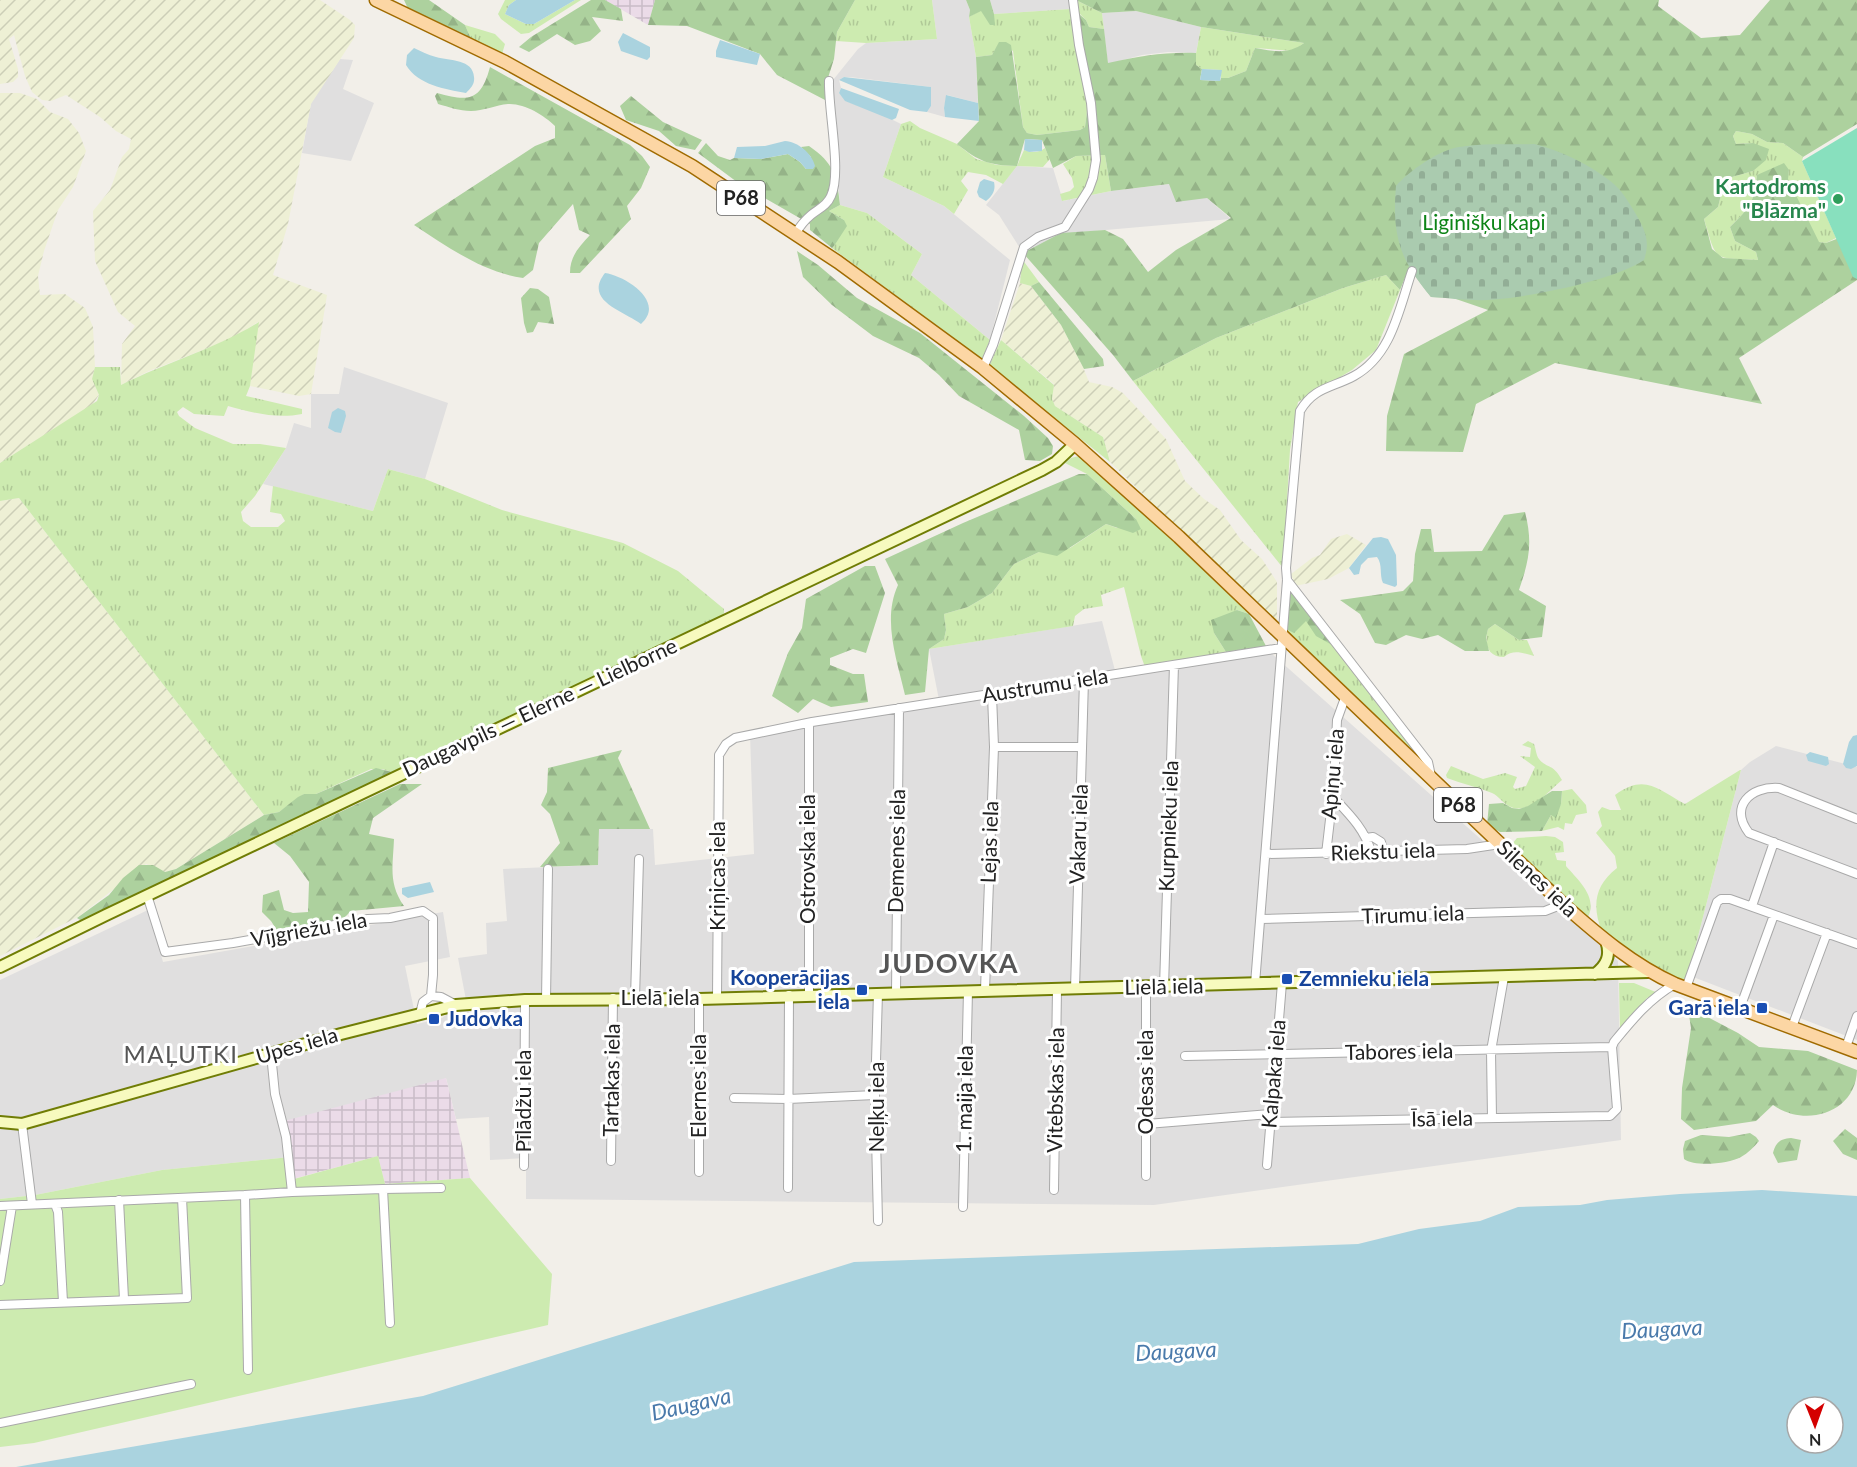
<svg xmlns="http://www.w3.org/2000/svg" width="1857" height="1467" font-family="Lato,sans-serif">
<defs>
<pattern id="industrial-grid" width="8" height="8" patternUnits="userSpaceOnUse" patternTransform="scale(1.5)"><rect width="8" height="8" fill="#ebdbe8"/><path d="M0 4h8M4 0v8" fill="none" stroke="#c9bcc7"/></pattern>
<pattern id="farmland-furrows" width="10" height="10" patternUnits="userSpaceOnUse" patternTransform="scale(1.5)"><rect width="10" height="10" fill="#eef0d5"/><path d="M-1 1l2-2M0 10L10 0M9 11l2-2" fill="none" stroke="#ccceb7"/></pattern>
<pattern id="grass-tufts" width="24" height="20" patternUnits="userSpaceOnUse" patternTransform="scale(1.5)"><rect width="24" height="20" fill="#cdebb0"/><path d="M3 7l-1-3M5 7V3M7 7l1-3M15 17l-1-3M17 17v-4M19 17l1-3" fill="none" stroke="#b0c997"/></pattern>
<pattern id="forest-firs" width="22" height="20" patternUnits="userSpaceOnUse" patternTransform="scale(1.5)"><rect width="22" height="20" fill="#add19e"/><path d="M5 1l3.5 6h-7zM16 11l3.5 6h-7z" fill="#95b388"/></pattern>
<pattern id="cemetery-stones" width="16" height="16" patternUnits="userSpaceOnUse" patternTransform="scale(1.5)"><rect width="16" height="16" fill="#aacbaf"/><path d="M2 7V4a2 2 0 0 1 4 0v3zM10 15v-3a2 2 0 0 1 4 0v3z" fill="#92ae96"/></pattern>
</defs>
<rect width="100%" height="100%" fill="#f2efe9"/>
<path fill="#e0dfdf" d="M932 0H966L970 10 969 17 976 57 978 103 947 95 944 108 945 117 927 112 931 106V87L850 77H844L839 80 841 88 839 93 846 101 885 116 901 124 883 177 944 206 1010 260 990 340 911 275 922 254 867 213 840 205 829 85 858 49 866 43 937 39Z
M990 0H1069L1071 9 994 14Z
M1136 11 1201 27 1196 53 1168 52 1142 55 1108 64 1102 13Z
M340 59 353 60 343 89 374 103 351 161 302 153 311 103Z
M1017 166 1053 168 1063 201 1111 191 1170 184 1207 198 1231 219 1083 232 1023 253 999 215 986 205Z
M344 367 448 403 425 479 388 469 373 511 263 484 286 448 294 423 311 428V394H339Z
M1102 621 1117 678 1271 653 1618 961 1621 1140 1154 1205 526 1199V1158L490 1160 489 1117 456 1119 446 1078 290 1157 162 1170 35 1195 0 1199V980L148 910 163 962 443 912 450 957 405 966 417 1024 442 1018 466 1000 458 958 487 954 486 923 507 921 503 869 598 865 599 829H653L655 865 754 854 750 734 940 705 929 649Z
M1776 746 1857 767V1040L1688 975 1741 770 1750 762Z"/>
<path fill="url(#industrial-grid)" d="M605 0H655L648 25Z
M446 1078 470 1178 385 1184 378 1156 293 1179 284 1121Z"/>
<path fill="url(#farmland-furrows)" d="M0 0H320L350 20 355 25 354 38 311 104 288 224 273 275 327 295 311 394 299 396 250 386 258 322 238 335 213 346 149 371 121 385 122 344 135 326 118 312 95 261 93 211 110 190 122 157 129 149 131 139 116 131 100 117 66 95 51 101 42 100 32 92 25 76 14 35 9 39 18 69V77L13 82 0 84Z
M0 93H20L37 99 50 112 68 119 79 133 86 151 73 187 58 210 44 251 38 276 40 295 65 294 85 308 93 327 95 367 92 379 99 395 92 405 0 463Z
M1020 283 1031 286 1061 325 1083 367 1089 382 1112 387 1123 393 1166 439 1185 481 1204 499 1220 510 1241 540 1262 559 1277 582V623L1110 462 1103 437 1055 406 1052 399 1054 384 1001 340Z
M19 498 264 815 176 869 165 872 146 864 78 917 0 956V501Z
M1347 534 1366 545 1349 568 1328 579 1295 586 1291 574 1312 558 1320 555 1331 539Z"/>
<path fill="url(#grass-tufts)" d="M505 0H516L509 5 505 14 526 24H534L575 0H581L529 33 521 34 501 19 498 14Z
M855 0H932L937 39 866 43 836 41 837 32Z
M1076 0 1102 13 1104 29 1089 27 1086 20 1080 14 1077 17Z
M1071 9 1088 103 1085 127 1080 130 1037 135 1027 133 1023 127 1013 51 1000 42 992 55 976 57 969 17 981 10 990 24 994 25V14Z
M465 25 495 34 505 44 502 54H497L471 39Z
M1201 27 1304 43 1293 51 1255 48 1246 71 1228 78H1221V70L1202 69 1196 65 1195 59Z
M910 121 920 128 957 144 976 159 997 165 1017 166 1024 150C1031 153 1039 153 1045 148L1050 159 1043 167 1017 166 1003 184 986 175 968 172 961 181 968 190 954 214 944 206 883 177 901 124Z
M1736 131 1752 134 1767 142 1783 143 1803 157 1802 161 1836 238 1826 243 1818 242 1815 237 1787 179 1789 170 1757 175C1754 203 1750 207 1730 227L1735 241 1756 252 1758 260C1712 258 1717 262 1704 219L1718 207 1725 179 1753 171 1759 163 1753 143 1736 144 1733 136Z
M1105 155 1111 191 1062 201 1060 194 1070 191 1074 187 1072 178 1063 164 1076 156Z
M840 205 867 213 922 254 911 275 990 340 982 359 832 248 834 246 844 220 829 211Z
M1022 259 1039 282 1031 286 1020 283Z
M1386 275 1400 290 1376 350 1352 370 1298 402 1290 450 1283 568 1133 381 1216 338 1343 288Z
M259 322 250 386 246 396 302 409V414C277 419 253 413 228 406L224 416 194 414 183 407 177 412 179 416 195 428 233 444H260L286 448 255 496 241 512 243 521 251 527H278L285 521 281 514 270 512 273 486 373 511 388 469 425 479 502 510 623 543 678 571 724 609V613L720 618 392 772 382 769H371L316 794H304L279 812 264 815 19 498 0 501V463L97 401 99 395 92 379 95 367H120L121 385C167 362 216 349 259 322Z
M1001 340 1054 385 1052 399 1055 406 1103 437 1110 462 989 366Z
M1079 456 1101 472 1249 614 1237 610 1214 633 1226 652 1145 667 1141 656 1124 587 1101 595 1103 606 1084 609 1075 616 1073 626 929 649 944 639 946 630 944 614 968 607 992 593 1014 564 1039 552 1070 548 1106 524 1117 528 1136 519 1087 474 1065 463 1071 458Z
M1289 587 1300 600 1423 761 1287 633 1286 629Z
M1495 624 1519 640H1527L1534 656C1523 653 1513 649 1504 657 1487 657 1484 643 1488 629Z
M1528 741 1534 744C1536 749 1536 755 1539 759 1547 769 1553 763 1562 780 1550 790 1529 815 1511 807 1503 804 1499 796 1492 793 1478 787 1462 784 1447 778L1446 775 1451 766 1483 779 1505 773 1517 777 1513 787 1515 789 1526 786 1535 767 1520 756 1530 757 1531 748 1522 745Z
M1740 770H1741L1688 975 1683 980 1665 973 1602 932C1592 906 1594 886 1617 868L1615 856 1596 833 1602 826 1598 812 1602 807 1610 810H1621L1615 795C1645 773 1657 789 1685 804Z
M1572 789 1586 805 1587 813 1576 815 1572 824 1565 823 1564 830 1558 827 1542 831 1551 815 1561 804 1562 791Z
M1546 836 1555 837 1563 842 1564 852 1555 853 1557 860 1566 861V866C1578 880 1598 897 1588 917H1584L1512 848 1511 845 1517 838Z
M1619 983H1634L1658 993 1647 998 1620 1032Z"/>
<path fill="url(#forest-firs)" d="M404 0H429L465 25 471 39 428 17 410 13Z
M591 0H605L621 9 623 21 592 17 601 31 590 41 575 45 557 34 529 52 519 47 531 37Z
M655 0H855L837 32 834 59 827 81 825 100 777 75 760 54 687 26 648 25Z
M966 0H990L994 14 995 25H990L981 11 969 17 970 10Z
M1076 0H1659L1658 6 1701 38 1740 35 1770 0H1857V124L1803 157 1783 143 1767 142 1752 134 1736 131 1733 136 1736 144 1753 143 1769 149 1766 160 1753 171 1725 179 1718 207 1704 219 1712 249 1723 258 1758 260 1756 252 1735 241 1730 227C1750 207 1754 203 1757 175L1784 163 1789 170 1788 179 1819 242 1826 243 1847 235 1857 263V280L1739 358 1762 404 1555 363 1476 404 1463 452 1386 451 1387 416 1404 354 1488 310 1453 298 1431 297 1409 268 1400 290 1386 275 1343 288 1216 338 1133 381 1113 355 1023 253 1061 233 1105 230 1123 239 1148 272 1176 250 1231 218 1207 198 1176 202 1169 184 1111 191 1105 155 1076 156 1053 168 1042 140 1025 139 1017 166C988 165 980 162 957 144L979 121 976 57 992 55 999 42H1006L1011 45 1023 127 1027 133 1037 135 1080 130 1085 127 1088 103 1077 17 1079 14 1086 20 1089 27 1104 29 1108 63C1140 56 1164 52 1196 53V65L1202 69 1200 80 1220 81 1221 78H1228L1246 71 1255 48C1274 51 1287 55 1304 43L1201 27 1136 11 1102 13Z
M490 67 630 145 642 156 650 167 641 188 627 206 631 219 580 273H570C570 256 579 247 590 235L579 230 573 204 539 243 533 270 523 278C482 272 448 247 414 225L535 146 555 138V126C544 115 524 103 508 104 496 105 483 111 471 111 459 111 449 107 438 104L435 96 437 93C469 102 481 101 490 67Z
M631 96 663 122 702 140 695 150 676 146 659 131 626 120 620 106Z
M706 143 718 156 730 160 734 158 761 159 788 154 800 162 806 169 811 157 801 147 809 146C834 163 837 176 840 205L829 211 844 220 847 226 834 246 832 248 810 230V224L737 182 698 153Z
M797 251 818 265 857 298 920 333 1024 416 1048 438 1053 446 1052 454 1040 461 1025 460 1019 430 959 396 939 375 919 358 873 336 832 305 803 277Z
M1039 282 1103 359 1104 366 1084 369 1061 325 1031 286Z
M530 288 538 289 549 297 554 324 538 322 533 332 527 333 524 323 521 298Z
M1079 474H1087L1136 519 1141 529 1133 533 1106 524 1057 556 1039 552 1014 564 992 593 968 607 944 614 946 630 944 639 929 649 925 692 905 695C897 660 882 620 898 585L885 559 963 523Z
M1525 512C1533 543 1529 561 1519 590L1546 606 1542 637 1519 640 1495 624 1488 629 1486 638 1489 651H1465L1438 635 1422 639 1406 635 1386 645 1375 643 1360 614 1340 600 1403 591 1413 581 1415 554 1421 529H1431L1434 552 1482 551 1504 515Z
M865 566H875L885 593 866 653 853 649 830 658V665L853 674H864L868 702 831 707 813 699 798 713 772 696 788 653 802 628 806 599Z
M1289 589 1332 645 1316 636 1306 621 1294 633 1288 630Z
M1237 610 1249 614 1266 646 1226 652 1214 633 1211 620Z
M622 750 618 758 650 829H599L598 865 540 867 560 843 550 814 541 805 547 792 548 768Z
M376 768 392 772 83 922 77 918 109 895 123 878 139 865H153L165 872 176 869 264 815 279 812 298 797 304 794H316Z
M400 784H422L373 818 369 834 394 839C393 866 388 883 404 906L351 911 330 932 283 940 271 921 262 912 263 895 279 890 284 910 293 913 308 912 309 882 290 856 274 843Z
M1552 791H1562L1561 804 1556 818 1551 815 1542 831 1500 832 1487 825 1489 804 1503 803 1512 808 1519 809 1528 806Z
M1698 1012 1738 1033 1759 1047 1808 1051 1857 1070C1856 1113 1805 1128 1773 1105L1756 1121 1694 1130 1681 1119 1682 1088 1691 1028 1689 1015Z
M1845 1129 1857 1138V1160L1843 1154 1833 1141Z
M1750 1133 1756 1137 1759 1141C1754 1147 1748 1153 1741 1157 1728 1164 1695 1167 1684 1159L1683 1149 1685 1141 1701 1135 1729 1137Z
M1791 1138 1801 1140 1797 1160 1778 1163 1773 1153C1776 1142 1780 1139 1791 1138Z"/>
<path fill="url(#cemetery-stones)" d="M1534 144C1560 150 1600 169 1619 189 1626 197 1632 208 1637 216 1646 232 1650 242 1644 260 1613 281 1525 298 1487 300 1469 301 1449 298 1431 297 1399 259 1392 235 1396 186 1409 171 1439 150 1459 147 1483 143 1509 145 1534 144Z"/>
<path fill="#cdebb0" d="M378 1156 385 1184 470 1178 552 1274 548 1325 34 1443 0 1447V1199L35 1195 162 1170 290 1157 294 1179Z"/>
<path fill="#88e0be" d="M1857 128V279L1853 277 1802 161Z"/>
<path fill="#aad3df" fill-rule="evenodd" d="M516 0H575L534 24H526L505 14 509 5Z
M623 33 650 47V57L647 60 621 51 618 42Z
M720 40 760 54 757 65 716 57V51Z
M414 48C421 51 428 55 436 57 450 61 473 59 474 77 475 84 471 88 466 93 445 89 418 85 406 65L407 55Z
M1202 69 1222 70 1220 81 1200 80Z
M844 77 931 87V106L927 112 910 110 839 80Z
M841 88 899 109 896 118 892 120 845 101 839 93Z
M946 95 978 103 979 121 945 117 944 108Z
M1025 139 1042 140V151L1029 152 1024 150Z
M785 141C798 142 812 153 815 166L813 169H806L800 162 788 154 761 159 734 158 737 147 765 146Z
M984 179 994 182C996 191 992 196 986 201L979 197 977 192 980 182Z
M605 273C626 276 666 302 641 324 624 311 583 301 605 273Z
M338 408 345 411 346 416 341 433 335 432 328 428 332 412Z
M1381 537 1388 539 1396 555 1397 585 1395 587 1383 583C1379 574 1383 565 1377 557L1368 558 1361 565 1359 574 1354 575 1349 568 1373 538Z
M1857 735V766L1851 769 1846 768 1843 764 1849 742 1853 736Z
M1810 752 1828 757 1829 764 1826 766 1808 761 1806 755Z
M430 882 434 892 408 898 402 894V888Z
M1762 1190 1857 1196V1467H16L423 1396 854 1262 1358 1244 1419 1229 1480 1221 1518 1207 1580 1205 1607 1200 1680 1194ZM1797 1407H1833V1443H1797Z"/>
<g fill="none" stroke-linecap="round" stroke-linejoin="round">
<defs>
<path id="street" d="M796 233C800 226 805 220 811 215 818 209 827 206 831 196 842 173 828 110 829 81
M983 368 993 345 1024 247 1038 237 1065 227 1089 189 1093 178 1096 160 1091 103 1079 45 1073 0
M1287 580 1428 762 1431 776
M809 724V994
M994 747H1082
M1332 796C1348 813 1365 829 1371 852
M1857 819 1779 788C1750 786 1729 807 1749 833L1857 874
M1366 838 1373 837 1381 842 1383 852
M1266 854 1467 849 1500 844
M1326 854 1334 785 1337 720 1346 695
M147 895 165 952 233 943 368 919 390 918 423 911 433 918V975L431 996
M1752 906 1774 842
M1261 919 1545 911 1563 904
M1255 984 1287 580 1286 568 1300 411C1314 387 1332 388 1354 376 1392 355 1399 309 1412 271
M1146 987V1176
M1164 987 1174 665
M1686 988 1717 902 1721 899H1730L1857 944
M1075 989 1084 680
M985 990 994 747 992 695
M896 993 899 708
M635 998 639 859
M717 998 719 755 726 744 735 738 812 722 1281 648
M546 1000 548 869
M1740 1008 1774 915
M420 1014 423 1002 431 996 441 997 456 1005
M1792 1027 1827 933
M1846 1047 1857 1016
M271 1054 275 1094 286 1137 292 1192 383 1189 390 1323
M1185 1056 1612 1047
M734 1098 788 1099 875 1095
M1492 1118 1491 1051 1504 977
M1270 1122 1610 1116 1617 1109 1612 1047 1614 1042C1632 1020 1649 999 1675 984
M22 1124 32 1204
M1147 1124 1270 1114
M611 1161 613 998
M1267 1165 1282 983
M524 1166 525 1000
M699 1172V999
M788 1188 789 995
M383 1189 441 1188
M1054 1190 1057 989
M119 1200 124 1299
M55 1204 58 1212 63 1302
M0 1206 245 1195
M963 1207 968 991
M878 1221 875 1095 878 993
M0 1281 12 1206
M0 1305 187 1298 182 1198
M248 1370 245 1195 292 1192
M0 1423 191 1384"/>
<path id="secondary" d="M0 967 106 915 1042 470 1056 462 1075 444
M1595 974C1607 965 1611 955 1606 941
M0 1122 22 1124 341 1034 456 1005 525 1000 699 999 1648 972"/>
<path id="primary" d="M376 0 505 62 692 166 838 262 983 368 1075 444 1179 537 1563 904C1598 935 1633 965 1675 984L1857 1052"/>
</defs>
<use href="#street" stroke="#a9a9a9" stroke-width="10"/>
<use href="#secondary" stroke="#707d05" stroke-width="14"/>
<use href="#primary" stroke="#a06b00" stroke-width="15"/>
<use href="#street" stroke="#fff" stroke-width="8"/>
<use href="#secondary" stroke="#f7fabf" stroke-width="10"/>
<use href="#primary" stroke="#fcd6a4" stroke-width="12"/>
</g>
<circle fill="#2e9e5b" stroke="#fff" stroke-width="2" cx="1838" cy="199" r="6"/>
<g fill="#1a4fb4" stroke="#fff" stroke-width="2">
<rect x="1281" y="973" width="12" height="12" rx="3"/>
<rect x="856" y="984" width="12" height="12" rx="3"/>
<rect x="1756" y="1002" width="12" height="12" rx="3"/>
<rect x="428" y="1013" width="12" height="12" rx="3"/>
</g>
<g text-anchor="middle" stroke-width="6" stroke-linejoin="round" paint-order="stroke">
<g fill="#fff" stroke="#646464" stroke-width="1.5">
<rect x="717" y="181" width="48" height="34" rx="4.5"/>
<rect x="1434" y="788" width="48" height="34" rx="4.5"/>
</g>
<g font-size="20" font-weight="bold" fill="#222">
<text x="741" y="205">P68</text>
<text x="1458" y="812">P68</text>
</g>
<g font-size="21" font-weight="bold" fill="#27864d" stroke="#fff" text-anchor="end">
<text x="1826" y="194">Kartodroms<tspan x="1826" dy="24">"Blāzma"</tspan></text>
</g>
<g font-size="21" fill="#0c8416" stroke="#fff">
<text x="1484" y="230">Liginišķu kapi</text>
</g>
<g font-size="21" fill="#222" stroke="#fff">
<text transform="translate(1045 686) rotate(-9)" y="7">Austrumu iela</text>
<text transform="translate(540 708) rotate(-25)" y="7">Daugavpils — Elerne — Lielborne</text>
<text transform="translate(1333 774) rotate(-85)" y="7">Apiņu iela</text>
<text transform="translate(1169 826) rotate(-88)" y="7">Kurpnieku iela</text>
<text transform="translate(1079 834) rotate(-88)" y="7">Vakaru iela</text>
<text transform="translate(990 842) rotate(-88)" y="7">Lejas iela</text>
<text transform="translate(897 851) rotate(-89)" y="7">Demenes iela</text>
<text transform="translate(1383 852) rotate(-2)" y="7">Riekstu iela</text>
<text transform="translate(808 859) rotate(-90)" y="7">Ostrovska iela</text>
<text transform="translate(718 876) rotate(-90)" y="7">Kriņicas iela</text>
<text transform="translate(1537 879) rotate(43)" y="7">Silenes iela</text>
<text transform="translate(1413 915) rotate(-2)" y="7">Tīrumu iela</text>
<text transform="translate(309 930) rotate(-10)" y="7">Vījgriežu iela</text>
<text transform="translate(1164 987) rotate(-1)" y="7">Lielā iela</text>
<text x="660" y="1005">Lielā iela</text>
<text transform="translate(297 1046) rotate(-16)" y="7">Upes iela</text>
<text transform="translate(1399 1052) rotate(-1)" y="7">Tabores iela</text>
<text transform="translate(1274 1074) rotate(-85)" y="7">Kalpaka iela</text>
<text transform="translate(612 1080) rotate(-89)" y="7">Tartakas iela</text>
<text transform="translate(1146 1082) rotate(-90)" y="7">Odesas iela</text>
<text transform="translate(699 1086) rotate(-90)" y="7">Elernes iela</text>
<text transform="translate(1056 1090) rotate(-89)" y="7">Vitebskas iela</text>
<text transform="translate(965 1099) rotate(-89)" y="7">1. maija iela</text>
<text transform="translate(524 1101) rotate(-90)" y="7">Pīlādžu iela</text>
<text transform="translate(877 1107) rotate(-90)" y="7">Neļķu iela</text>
<text transform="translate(1442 1119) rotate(-1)" y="7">Īsā iela</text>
</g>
<g font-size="21" font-weight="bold" fill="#164399" stroke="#fff" text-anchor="end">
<text x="850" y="985">Kooperācijas<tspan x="850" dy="24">iela</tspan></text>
<text x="1299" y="986" text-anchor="start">Zemnieku iela</text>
<text x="1750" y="1015">Garā iela</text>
<text x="446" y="1026" text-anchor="start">Judovka</text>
</g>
<g font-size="22" font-style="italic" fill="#4a7aab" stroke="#fff">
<text transform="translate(1662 1329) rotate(-3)" y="8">Daugava</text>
<text transform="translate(1176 1351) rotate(-3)" y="8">Daugava</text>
<text transform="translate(691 1404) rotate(-13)" y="8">Daugava</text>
</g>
<g font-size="24" letter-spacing="1.5" fill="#555" stroke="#fff">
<text x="181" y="1063">MAĻUTKI</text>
</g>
<g font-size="27" font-weight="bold" letter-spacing="1.5" fill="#555" stroke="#fff">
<text x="949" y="973">JUDOVKA</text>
</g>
</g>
<g transform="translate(1815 1425) rotate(179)"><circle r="28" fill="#ffffff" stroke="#a7a7a7" stroke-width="1.5"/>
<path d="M0-4.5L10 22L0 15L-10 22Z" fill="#d40000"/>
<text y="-9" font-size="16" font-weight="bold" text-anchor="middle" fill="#222222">N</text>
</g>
</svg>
